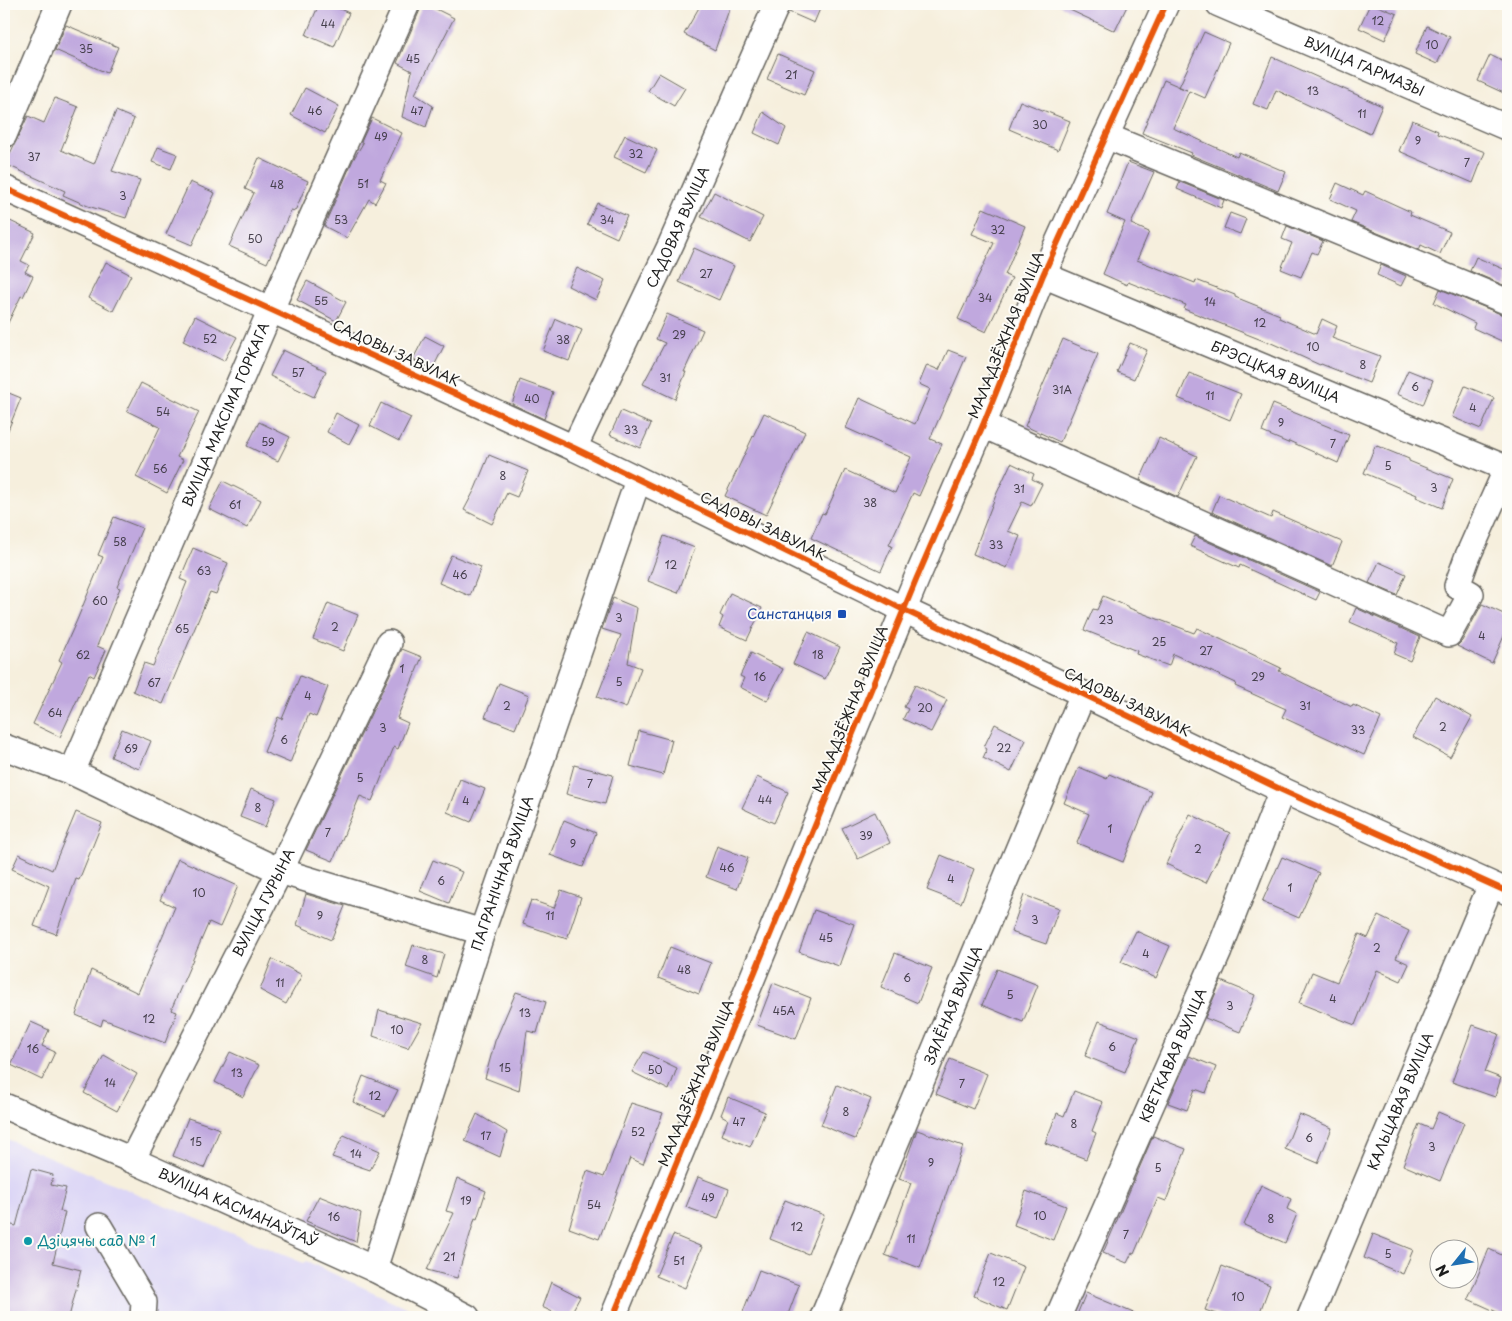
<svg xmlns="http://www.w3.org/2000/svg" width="1512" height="1321" font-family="'Playpen Sans',sans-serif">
<rect width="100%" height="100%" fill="#fdfcf7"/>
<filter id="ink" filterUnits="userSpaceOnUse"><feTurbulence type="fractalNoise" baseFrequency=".02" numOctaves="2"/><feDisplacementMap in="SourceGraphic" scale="10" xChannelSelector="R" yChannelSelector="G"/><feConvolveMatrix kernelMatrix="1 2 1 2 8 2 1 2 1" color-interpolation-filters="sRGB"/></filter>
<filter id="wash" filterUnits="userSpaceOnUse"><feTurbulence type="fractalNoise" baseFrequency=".0096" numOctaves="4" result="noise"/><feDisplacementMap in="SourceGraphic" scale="20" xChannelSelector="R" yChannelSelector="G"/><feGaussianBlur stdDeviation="1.12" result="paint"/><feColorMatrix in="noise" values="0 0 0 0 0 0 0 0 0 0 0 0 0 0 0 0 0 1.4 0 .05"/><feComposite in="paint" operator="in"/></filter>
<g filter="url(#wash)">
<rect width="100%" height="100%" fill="#f6efdd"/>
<path fill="#dcd6f6" d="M4 1138 303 1263 306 1261 427 1317H4Z"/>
<g id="blocks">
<path fill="#c0a8de" d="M319 4H328L349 13 334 47 306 35Z
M421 4H426L454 18 415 94 433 106 426 127 402 117 412 71 397 63 420 10Z
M701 4H731L715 50 684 34Z
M791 4H822L814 23 789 12Z
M1057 4H1128L1115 31Z
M1370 4H1373L1397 14 1385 40 1359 28Z
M66 25 118 47 107 73 55 50Z
M1427 26 1450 37 1437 64 1415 54Z
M1204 32 1229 43 1205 98 1189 91 1173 128 1237 157 1239 152 1286 172 1278 191 1191 155 1192 153 1142 133 1164 80 1187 90 1179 87Z
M778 54 815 70 804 95 767 79Z
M1490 55 1508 64V95L1478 81Z
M1272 57 1382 106 1370 134 1276 90 1268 110 1253 104Z
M659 73 685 88 674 106 648 91Z
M305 88 339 106 325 133 291 115Z
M55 98 78 107 61 150 94 164 116 111 134 119 112 171 140 180 126 218 88 206 63 195 65 191 5 164 28 116 44 123Z
M1020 101 1070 121 1058 150 1009 129Z
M763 112 786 128 779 145 754 133Z
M372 118 402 133 380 180 386 183 375 203 369 199 347 238 324 226 353 160 363 143 361 142Z
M1412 120 1438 131 1437 134 1485 152 1473 183 1399 151Z
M625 135 657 150 646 172 614 157Z
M158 147 177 154 171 169 152 162Z
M259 158 308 181 295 211 291 210 267 263 229 246 254 193 245 189Z
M1128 162 1154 172 1131 224 1149 232 1137 260 1195 283 1196 280 1235 295V297L1280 315 1279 318 1316 334 1322 319 1337 326 1332 338 1380 356 1369 383 1321 364 1320 365 1269 342V343L1184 309 1186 305 1128 282 1127 285 1103 274 1125 222 1107 214Z
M190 182 215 193 192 245 166 234Z
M1180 182 1224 200 1221 208 1177 189Z
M1337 183 1363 195 1365 191 1411 212 1410 215 1450 232 1440 254 1421 245 1419 250 1351 222 1356 211 1330 199Z
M714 192 763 217 750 242 701 217Z
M597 203 627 216 617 238 587 224Z
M983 208 1025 226 1005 275 1012 278 986 332 958 319 994 243 972 234Z
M1230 213 1246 219 1240 234 1224 228Z
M4 218 35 233 21 261 29 265 25 272 33 276 23 297 21 296 4 331Z
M1287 226 1323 241 1317 254 1312 252 1301 277 1281 269 1292 243 1282 239Z
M694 248 734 266 719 300 679 282Z
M1476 257 1508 271V287L1470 271Z
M106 262 131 275 113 311 88 298Z
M1381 265 1406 276 1401 286 1377 275Z
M577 268 605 281 596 300 568 286Z
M307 281 346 302 336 321 297 300Z
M1440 289 1503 315 1508 316V344L1473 328 1475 323 1434 303Z
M667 314 703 330 684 372H686L675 399 643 384 665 343 656 339Z
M195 316 237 337 224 361 183 341Z
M556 319 582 330 569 361 543 351Z
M425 336 444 346 433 368 413 359Z
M1063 339 1098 354 1060 442 1025 426Z
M1130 343 1147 350 1134 379 1117 372Z
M283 350 326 371 314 397 270 376Z
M948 350 966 357 930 439 942 444 919 496 913 493 889 545 892 546 881 571 811 538 822 513 825 514 845 470 895 493 911 457 846 428 859 398 915 424 930 389 919 384 927 365 939 370Z
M1408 370 1433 380 1423 405 1397 394Z
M1189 373 1241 394 1230 420 1178 398Z
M520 380 553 392 544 419 512 404Z
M141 383 199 412 177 457 183 460 167 493 136 477 160 427 127 411Z
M1465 386 1494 398 1481 429 1452 417Z
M4 391 21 398 4 440Z
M381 403 411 418 399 441 370 426Z
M1273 404 1349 435 1338 463 1289 441 1288 443 1262 432Z
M621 411 651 424 640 448 610 435Z
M336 413 359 425 349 444 327 432Z
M764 413 805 432 766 515 725 496Z
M259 422 290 437 278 461 247 446Z
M1159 438 1197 456 1178 497 1140 480Z
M1375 446 1377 447V446L1409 459V461L1453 479 1442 508 1416 497 1417 495 1364 473Z
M489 455 528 471 517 497 507 493 492 524 464 510 475 489Z
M1011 463 1034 474 1032 479 1042 484 1031 506 1022 502 1008 531 1020 536 1007 568 973 554 996 495Z
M223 481 261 500 247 528 209 509Z
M1219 495 1271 518 1273 512 1342 542 1332 566 1212 512Z
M114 517 142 528 117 587 120 588 97 646 106 650 94 677 89 674 60 737 33 724 62 662 59 660 77 620 103 557 98 555Z
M664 536 695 548 678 593 648 581Z
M1195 536 1320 592 1316 600 1240 565 1239 568 1190 546Z
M193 548 228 563 216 594 210 592 163 704 133 691 144 663 153 666 187 582 180 579Z
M451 555 481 567 470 596 439 583Z
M1379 562 1406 574 1397 595 1369 583Z
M730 593 762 608 747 640 719 627 723 617 720 615Z
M1103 596 1129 607V608L1194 633 1197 628 1281 668 1279 671 1352 707 1353 705 1381 718 1364 755 1282 717 1286 709 1235 686 1236 683 1173 654 1169 666 1136 654 1137 651 1084 630 1093 609 1097 610Z
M613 598 637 608 628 663 641 668 626 708 597 697 621 635 602 629Z
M328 603 358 615 343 651 313 639Z
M1482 604 1508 616V627L1492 663 1457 646 1462 641Z
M1356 608 1420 637 1410 661 1394 654 1398 643 1350 622Z
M808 632 840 647 825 679 793 664Z
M402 649 422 657 397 718 408 723 398 749 394 747 372 801 360 796 333 861 306 850Z
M751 653 783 669 767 701 740 687 744 678 740 676Z
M300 676 328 687 316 717 309 714 290 763 264 752 278 717 282 719Z
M499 683 529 695 515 729 485 717Z
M915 685 947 700 931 732 903 719 908 709 904 707Z
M1435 696 1472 717 1450 757 1413 737Z
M995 724 1026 740 1011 772 983 758 987 749 984 747Z
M122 729 151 741 139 769 111 757Z
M639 731 672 740 663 775 630 766Z
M574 765 613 775 605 804 566 794Z
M1079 767 1107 779 1109 774 1152 792 1123 862 1077 843 1089 814 1064 803Z
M757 777 788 792 774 823 742 808Z
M460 779 485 789 471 822 447 812Z
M251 789 276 799 265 827 240 817Z
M76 812 102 823 79 880 76 879 56 934 34 926 49 886 12 869 19 854 52 870Z
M875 812 890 843 858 859 842 828Z
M1190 814 1230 833 1206 883 1166 864Z
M564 820 596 833 583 867 550 855Z
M717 846 748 858 737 889 706 877Z
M941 855 974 869 961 903 927 890Z
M1282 857 1319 873 1299 918 1262 902Z
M178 859 238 886 220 927 209 922 171 1010 177 1012 165 1043 103 1019 101 1026 76 1015 91 970 138 993 175 907 160 900Z
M433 860 462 872 449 903 420 891Z
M561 890 581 897 567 939 523 924 531 900 554 908Z
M306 894 345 906 331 940 297 925Z
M1024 895 1059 908 1046 944 1011 932Z
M814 910 854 924 839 966 799 952Z
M1378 916 1409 931 1396 958 1409 964 1401 981 1377 970 1355 1025 1299 1003 1312 972 1337 982 1359 934 1368 938Z
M1136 931 1170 946 1156 978 1121 962Z
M413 945 444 954 437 978 406 967Z
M670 947 711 963 699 994 658 978Z
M895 953 932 968 918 1003 881 987Z
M272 959 302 975 286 1004 260 990Z
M997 969 1038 985 1023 1022 982 1005Z
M1221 981 1255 995 1240 1032 1205 1018Z
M773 983 811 998 796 1039 757 1025Z
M516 992 546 1002 537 1033 527 1031 519 1091 485 1078 495 1041Z
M379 1010 422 1023 408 1048 373 1036Z
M1099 1021 1139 1037 1125 1072 1085 1056Z
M31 1022 49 1030 42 1046 55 1052 42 1080 11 1065Z
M1473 1025 1499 1034 1485 1072 1501 1078 1495 1097 1452 1082Z
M230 1052 259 1065 243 1097 215 1082Z
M644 1052 677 1068 669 1090 632 1072Z
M104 1055 137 1074 117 1111 84 1093Z
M1189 1056 1216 1067 1206 1093 1195 1089 1187 1110 1168 1103Z
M950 1059 987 1074 973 1109 936 1094Z
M363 1076 398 1090 385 1116 353 1102Z
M837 1085 871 1099 855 1139 821 1125Z
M1074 1091 1103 1102 1092 1131 1096 1133 1086 1159 1045 1143 1057 1113 1064 1116Z
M728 1097 765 1112 750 1147 722 1135 728 1119 721 1115Z
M631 1103 663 1113 643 1164 630 1158 599 1239 569 1228 587 1171 604 1177Z
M1438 1112 1464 1123 1440 1181 1403 1165 1419 1124 1431 1129Z
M477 1114 507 1132 500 1157 465 1141Z
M1299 1114 1332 1128 1318 1163 1285 1149Z
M188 1118 220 1129 204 1168 173 1156Z
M917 1130 963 1146 920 1268 885 1255 911 1183 899 1179Z
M344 1135 380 1151 370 1170 332 1157Z
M1153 1136 1186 1149 1166 1201 1158 1198 1134 1254 1132 1253 1127 1263 1103 1253Z
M31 1169 53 1175 51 1185 66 1188 60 1211 65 1212 53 1263 81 1270 69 1317H4V1223L16 1226Z
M698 1177 729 1189 718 1219 686 1207Z
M457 1178 486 1191 477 1219 475 1218 457 1278 427 1270 454 1213 446 1211Z
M1261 1185 1291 1199 1287 1209 1297 1214 1285 1243 1244 1225Z
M1026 1191 1066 1206 1053 1240 1014 1225Z
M319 1196 361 1213 356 1242 306 1221Z
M785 1200 824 1215 808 1254 770 1239Z
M1373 1234 1413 1250 1403 1274 1364 1258Z
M673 1235 702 1247 685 1288 656 1276Z
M1489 1249 1508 1258V1317L1468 1299Z
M991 1253 1024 1267 1007 1310 974 1296Z
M1222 1266 1270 1285 1258 1317H1224L1205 1310Z
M759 1270 799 1285 787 1317H741Z
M551 1282 580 1297 569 1317H563L542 1307Z
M1086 1293 1143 1317H1076Z"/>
</g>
</g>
<g filter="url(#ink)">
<use href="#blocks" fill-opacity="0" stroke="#686660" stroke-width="1"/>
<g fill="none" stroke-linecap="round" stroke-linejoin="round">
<defs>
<g id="minor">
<path id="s1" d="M1219 4 1508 128"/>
<path d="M4 135 59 4"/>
<path d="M1106 136 1508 302"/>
<path d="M4 188 574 448 871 593 904 610 1083 694 1282 790 1508 892"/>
<path id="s2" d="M1043 275 1508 469"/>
<path d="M983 425 1449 634 1471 594 1457 586 1467 558 1508 466"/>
<path id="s3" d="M574 448 671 244 777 4"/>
<path d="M4 747 72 772 280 871 482 932"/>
<path id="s4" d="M72 772 271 309 407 4"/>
<path id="s5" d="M4 1106 132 1160 374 1269 467 1317"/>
<path id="s6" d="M132 1160 280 871 389 643"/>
<path d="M99 1226 144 1302 143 1317"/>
<path id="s7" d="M374 1269 482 932 638 480"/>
<path d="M613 1317 916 580 983 425 1043 275 1166 4"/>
<path id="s8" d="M823 1317 1083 694"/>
<path id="s9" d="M1058 1317 1219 951 1282 790"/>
<path id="s10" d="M1310 1317 1491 885"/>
</g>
</defs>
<use href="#minor" stroke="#686660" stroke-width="28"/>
<use href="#minor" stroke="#fff" stroke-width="25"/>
<defs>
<path id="cycleway" d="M4 188 574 448 871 593 904 610 1083 694 1282 790 1508 892
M613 1317 916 580 983 425 1043 275 1166 4"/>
</defs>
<use href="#cycleway" stroke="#fdfcf7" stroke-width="9"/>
<use href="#cycleway" stroke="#e8590c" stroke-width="6"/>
</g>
</g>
<rect fill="#1a4fb4" stroke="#fdfcf7" stroke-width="2" x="837" y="609" width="10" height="10" rx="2.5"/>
<circle fill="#0f9aa8" stroke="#fdfcf7" stroke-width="2" cx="28" cy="1241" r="5"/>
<g text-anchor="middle" stroke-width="4" stroke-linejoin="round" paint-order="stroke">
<g font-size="11" fill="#453f4c">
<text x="1378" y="25">12</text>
<text x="328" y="28">44</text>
<text x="1432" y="49">10</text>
<text x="86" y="53">35</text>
<text x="413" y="63">45</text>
<text x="791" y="79">21</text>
<text x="1313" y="95">13</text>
<text x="315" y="115">46</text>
<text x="417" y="115">47</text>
<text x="1362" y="118">11</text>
<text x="1040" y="129">30</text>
<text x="381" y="141">49</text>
<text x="1418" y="145">9</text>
<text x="636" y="158">32</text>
<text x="34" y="161">37</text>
<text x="1467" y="167">7</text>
<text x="363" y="188">51</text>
<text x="277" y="189">48</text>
<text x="123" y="200">3</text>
<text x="341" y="224">53</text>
<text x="607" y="224">34</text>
<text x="998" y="234">32</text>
<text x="255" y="243">50</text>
<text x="706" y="278">27</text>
<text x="985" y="302">34</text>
<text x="321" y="305">55</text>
<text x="1210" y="306">14</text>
<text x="1260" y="327">12</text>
<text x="679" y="339">29</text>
<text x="210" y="343">52</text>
<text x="563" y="344">38</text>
<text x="1313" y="351">10</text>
<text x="1363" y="369">8</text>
<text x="298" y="377">57</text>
<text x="665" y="382">31</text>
<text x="1415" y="391">6</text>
<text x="1062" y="394">31А</text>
<text x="1210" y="400">11</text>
<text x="532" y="403">40</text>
<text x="1473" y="412">4</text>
<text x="163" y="416">54</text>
<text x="1281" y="427">9</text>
<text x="631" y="434">33</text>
<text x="268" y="446">59</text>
<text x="1333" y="448">7</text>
<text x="1388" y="470">5</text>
<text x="160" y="473">56</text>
<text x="503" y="480">8</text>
<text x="1434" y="492">3</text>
<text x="1019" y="493">31</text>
<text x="870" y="507">38</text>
<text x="235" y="509">61</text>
<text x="120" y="546">58</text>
<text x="996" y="549">33</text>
<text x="671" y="569">12</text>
<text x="204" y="575">63</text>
<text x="460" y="579">46</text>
<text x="100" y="605">60</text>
<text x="619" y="622">3</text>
<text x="1106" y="624">23</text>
<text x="335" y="631">2</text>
<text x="182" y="633">65</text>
<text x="1482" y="640">4</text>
<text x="1159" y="646">25</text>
<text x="1206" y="655">27</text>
<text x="83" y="659">62</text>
<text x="818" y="659">18</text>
<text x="402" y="673">1</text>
<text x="760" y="681">16</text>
<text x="1258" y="681">29</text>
<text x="619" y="686">5</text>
<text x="154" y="687">67</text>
<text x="308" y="700">4</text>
<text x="507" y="710">2</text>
<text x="1305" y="710">31</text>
<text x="925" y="712">20</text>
<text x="55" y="717">64</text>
<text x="1443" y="731">2</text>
<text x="383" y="732">3</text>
<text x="1358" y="734">33</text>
<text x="284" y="744">6</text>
<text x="1004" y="752">22</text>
<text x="131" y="753">69</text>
<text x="360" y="782">5</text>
<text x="590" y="788">7</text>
<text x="765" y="804">44</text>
<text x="466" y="805">4</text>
<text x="258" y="812">8</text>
<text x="1110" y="833">1</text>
<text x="328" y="837">7</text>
<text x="866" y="840">39</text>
<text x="573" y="848">9</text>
<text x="1198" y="853">2</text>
<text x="727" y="872">46</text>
<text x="951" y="883">4</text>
<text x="441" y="885">6</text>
<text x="1290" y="892">1</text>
<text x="199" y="897">10</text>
<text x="320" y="920">9</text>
<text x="550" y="920">11</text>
<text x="1035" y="924">3</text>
<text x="826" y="942">45</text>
<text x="1377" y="952">2</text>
<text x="1146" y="958">4</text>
<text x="425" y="964">8</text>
<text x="684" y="974">48</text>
<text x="907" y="982">6</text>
<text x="280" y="987">11</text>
<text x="1010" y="999">5</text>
<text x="1333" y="1003">4</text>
<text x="1230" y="1010">3</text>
<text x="784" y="1015">45А</text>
<text x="525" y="1017">13</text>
<text x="149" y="1023">12</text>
<text x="397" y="1034">10</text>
<text x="1112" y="1051">6</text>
<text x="33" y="1053">16</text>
<text x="505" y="1072">15</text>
<text x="655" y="1074">50</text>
<text x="237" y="1077">13</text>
<text x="110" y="1087">14</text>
<text x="962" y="1088">7</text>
<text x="375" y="1100">12</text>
<text x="846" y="1116">8</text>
<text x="739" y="1126">47</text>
<text x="1074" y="1128">8</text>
<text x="638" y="1136">52</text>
<text x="486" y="1140">17</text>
<text x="1309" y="1142">6</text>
<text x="196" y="1146">15</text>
<text x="1432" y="1151">3</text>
<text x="356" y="1158">14</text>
<text x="931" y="1167">9</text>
<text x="1158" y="1172">5</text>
<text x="708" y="1202">49</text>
<text x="466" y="1205">19</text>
<text x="594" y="1209">54</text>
<text x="1040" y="1220">10</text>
<text x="334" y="1221">16</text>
<text x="1271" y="1223">8</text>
<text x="797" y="1231">12</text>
<text x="1126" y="1239">7</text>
<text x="911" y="1243">11</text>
<text x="1388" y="1258">5</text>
<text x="449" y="1261">21</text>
<text x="679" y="1265">51</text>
<text x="999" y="1286">12</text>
<text x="1238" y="1301">10</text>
</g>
<g font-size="14" fill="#1c1c1c" stroke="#fdfcf7">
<text dy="5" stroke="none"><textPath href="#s1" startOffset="158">ВУЛІЦА ГАРМАЗЫ</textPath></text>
<text dy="5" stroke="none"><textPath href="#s3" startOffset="244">САДОВАЯ ВУЛІЦА</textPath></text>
<text transform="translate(1006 335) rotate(-68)" y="5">МАЛАДЗЁЖНАЯ ВУЛІЦА</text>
<text transform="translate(396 353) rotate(25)" y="5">САДОВЫ ЗАВУЛАК</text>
<text dy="5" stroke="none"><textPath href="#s2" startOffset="252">БРЭСЦКАЯ ВУЛІЦА</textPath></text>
<text dy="5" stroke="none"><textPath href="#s4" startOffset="389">ВУЛІЦА МАКСІМА ГОРКАГА</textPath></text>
<text transform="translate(763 526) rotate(26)" y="5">САДОВЫ ЗАВУЛАК</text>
<text transform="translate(1127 702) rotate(26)" y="5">САДОВЫ ЗАВУЛАК</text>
<text transform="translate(850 709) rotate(-68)" y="5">МАЛАДЗЁЖНАЯ ВУЛІЦА</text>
<text dy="5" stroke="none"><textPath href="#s7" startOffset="416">ПАГРАНІЧНАЯ ВУЛІЦА</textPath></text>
<text dy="5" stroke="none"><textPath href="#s6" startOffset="289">ВУЛІЦА ГУРЫНА</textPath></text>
<text dy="5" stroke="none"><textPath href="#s8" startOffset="338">ЗЯЛЁНАЯ ВУЛІЦА</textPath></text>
<text dy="5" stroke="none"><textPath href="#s9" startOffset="286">КВЕТКАВАЯ ВУЛІЦА</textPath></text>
<text transform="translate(696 1083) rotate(-68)" y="5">МАЛАДЗЁЖНАЯ ВУЛІЦА</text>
<text dy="5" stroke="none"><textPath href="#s10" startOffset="234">КАЛЬЦАВАЯ ВУЛІЦА</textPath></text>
<text dy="5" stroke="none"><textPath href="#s5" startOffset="255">ВУЛІЦА КАСМАНАЎТАЎ</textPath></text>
</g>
<g font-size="14" fill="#164399" stroke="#fdfcf7" text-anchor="end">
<text x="832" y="619">Санстанцыя</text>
</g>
<g font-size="14" fill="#0d838f" stroke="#fdfcf7" text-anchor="start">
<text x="38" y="1246">Дзіцячы сад № 1</text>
</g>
</g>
<rect width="1512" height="1321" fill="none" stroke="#fdfcf7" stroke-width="20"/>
<g transform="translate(1454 1264) rotate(240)"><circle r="24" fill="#fdfcf7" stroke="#a3a29f"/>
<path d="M0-4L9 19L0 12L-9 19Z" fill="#1f6fb2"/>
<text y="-8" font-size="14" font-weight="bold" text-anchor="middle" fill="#1c1c1c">N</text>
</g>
</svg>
